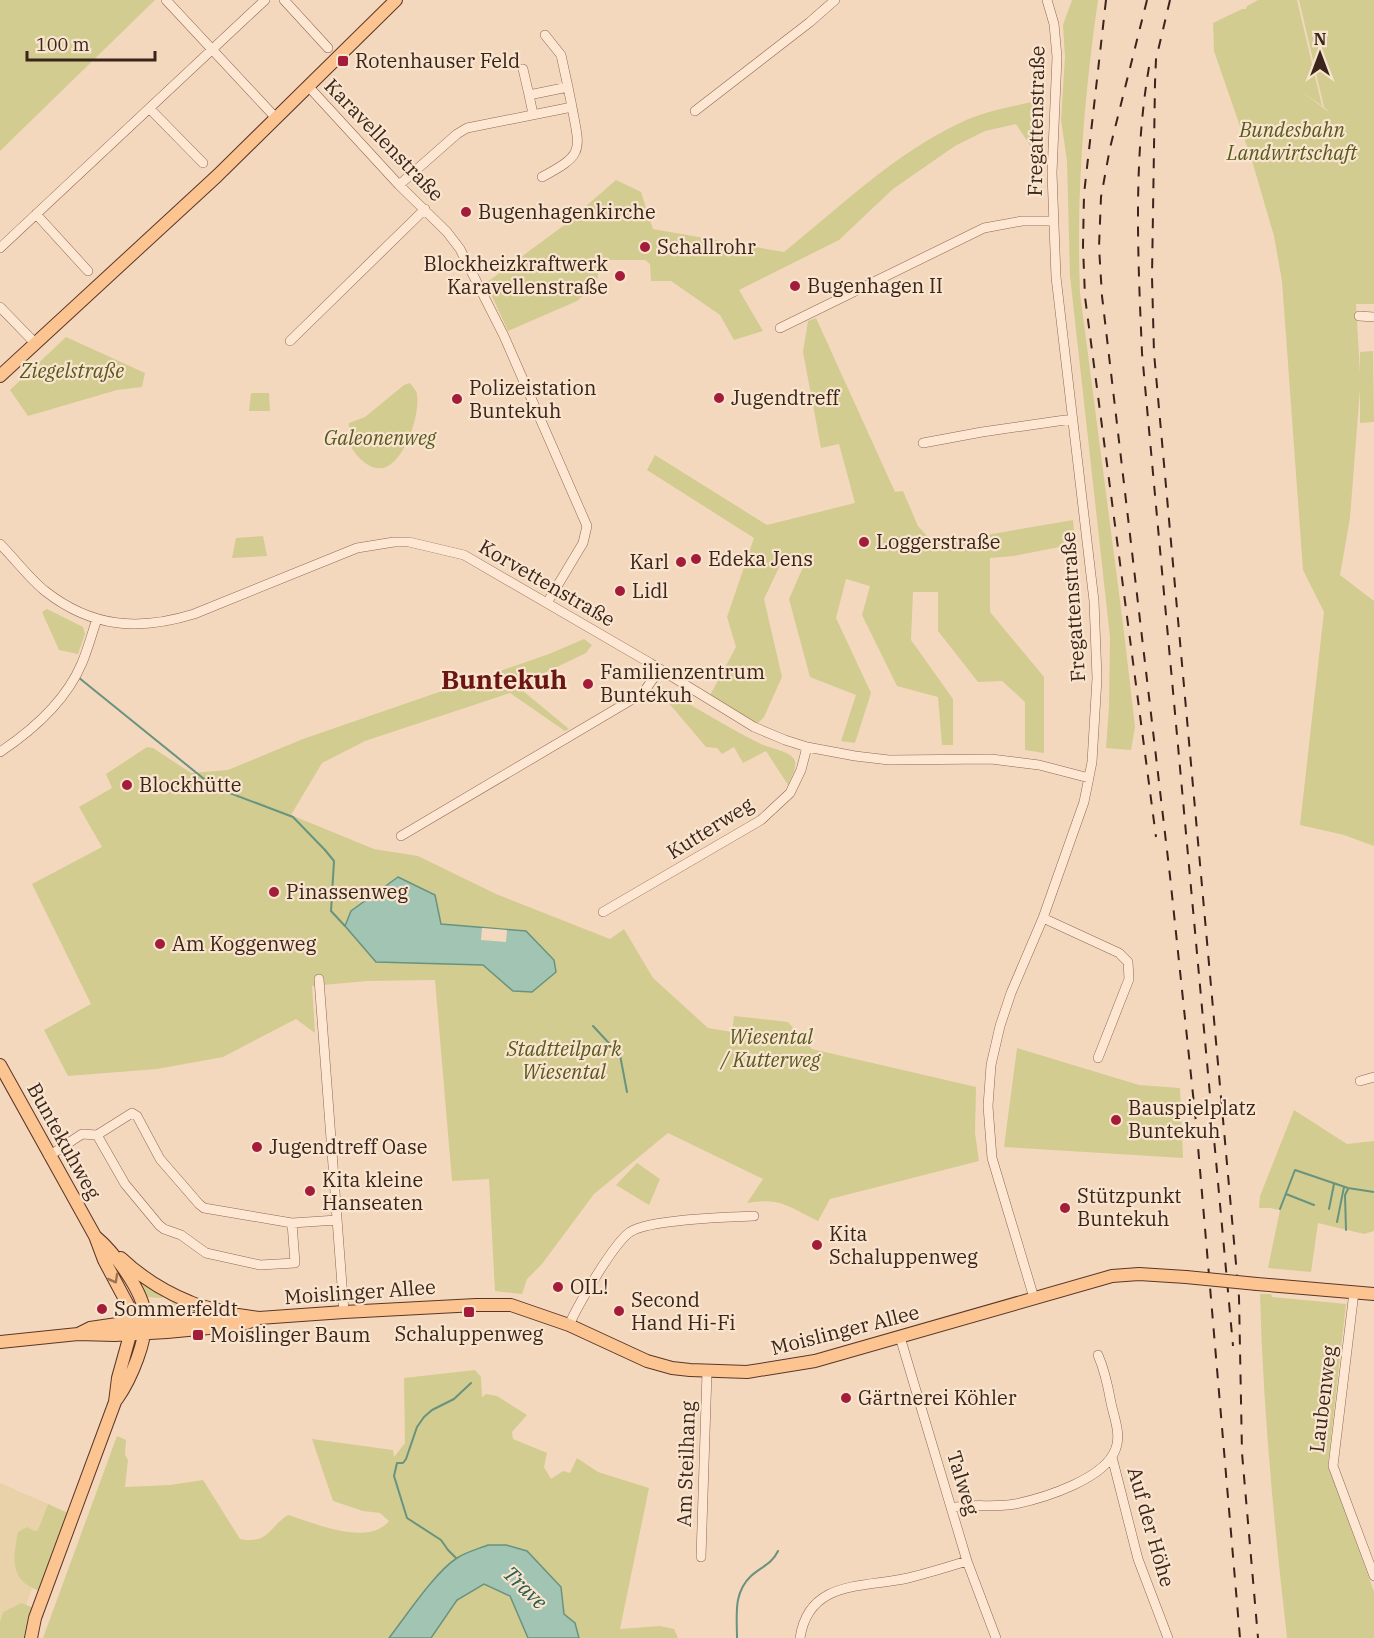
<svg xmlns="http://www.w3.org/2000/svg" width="1374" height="1638" font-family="'IBM Plex Serif',serif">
<rect width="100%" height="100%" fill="#f3d8be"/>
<path fill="#e9d2aa" d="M0 1483 48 1504 38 1530 34 1531 27 1528 20 1578 32 1588 26 1606 21 1603 3 1612 0 1622Z"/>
<path fill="#d2cc91" d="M0 0H155L0 151Z
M1072 0H1098C1084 97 1076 195 1080 293L1123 624 1135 727 1131 750 1106 748 1109 707 1110 637 1070 276 1067 161 1061 120 1065 57 1063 25Z
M1258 0H1297L1322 106 1297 88 1330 113 1324 107 1299 0H1374V304H1356L1360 373V352L1373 351 1374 422 1360 423V389L1350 518 1340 575 1374 601V846L1344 835 1300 825 1324 612 1303 570 1282 281 1274 236 1253 164 1214 51 1213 23 1242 9H1246L1247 6Z
M1031 102H1043L1041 120 1035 121V132L1041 133V153L1033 150 1016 124 985 131 955 146 893 189 839 240 739 290 763 331 734 340 720 315 671 281H651L650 264 645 260H604L599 263 597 283 577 301 508 331 486 283 563 226 616 180 641 192 653 229 784 252C840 207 894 154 960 123 982 112 1006 108 1031 102Z
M816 318 895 492 903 491 918 526 934 544 1073 520 1075 544 1014 556 990 558V612L1044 677V753L1025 750V702L1002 681 978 682 938 631V592H913L911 640 953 699V745H942L938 697 897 686 862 615 870 586 846 579 836 618 871 693 855 743 841 741 856 695 810 677 789 599 804 565 783 559 764 599 782 677 764 717 754 727 708 699 736 647 727 617 754 538 647 470 655 455 767 525 855 503 839 444 821 448 803 352 808 321Z
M66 337 145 373 142 387 117 390 28 416 10 390Z
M410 383C413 387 417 391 417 395 420 415 406 456 388 466 373 475 354 456 349 442 348 437 349 429 349 423L365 417 404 385Z
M251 393H269L270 411H249Z
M263 536 267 556 232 558 236 538Z
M47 609 83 627 85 634 78 654 59 650 42 612Z
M584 639 592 645 586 653 517 686 569 729 565 731 510 693 365 741 322 763 291 815 374 849 418 856 496 894 610 939 624 929 653 978 708 1028 732 1032 734 1016 788 1022 812 1049 976 1087 975 1133 979 1161 830 1199 818 1221C789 1207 780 1197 747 1203L763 1179 668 1133 594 1194 542 1264 527 1279 522 1294 495 1291 489 1179 452 1181 435 980 367 981 312 986 315 1033 296 1019 223 1057 157 1069 68 1076 44 1030 91 1004 32 884 102 847 79 807 112 788 106 774 147 747 153 748 191 773 228 770 303 739 549 654Z
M659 686C693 706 725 726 761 744 768 747 791 752 794 759 798 767 791 777 788 785L766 751 743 763 734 747 722 754 717 748 706 747 656 688Z
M1017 1048 1139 1085 1180 1088 1183 1158 1004 1147Z
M1294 1110 1347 1144 1374 1141V1231L1364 1234 1318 1223 1311 1272 1268 1268 1280 1210 1270 1208H1259L1260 1196Z
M637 1163 660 1179 649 1205 616 1185Z
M133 1277 165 1295 162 1298 145 1297Z
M1260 1294H1271L1272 1297 1346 1304 1328 1464 1374 1592V1638H1287C1274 1524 1263 1409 1260 1294Z
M173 1300 205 1312 167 1315Z
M475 1370 481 1377 482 1397 486 1394 497 1396 527 1415 512 1432 513 1439 547 1453 544 1467 551 1479 563 1471 570 1473 577 1458 598 1472 649 1488 620 1629 660 1626 674 1629 678 1638H579L575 1623 564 1614 561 1587 527 1551 506 1545 419 1599 389 1638H43L117 1436 126 1440 125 1455 128 1460 125 1487 170 1485 203 1480 240 1539C269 1544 267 1529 288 1515 314 1523 368 1547 389 1521L380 1513 363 1511 333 1501 312 1439 393 1450 394 1457 405 1443 404 1378Z
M48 1504 68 1513 40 1591C9 1581 13 1559 18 1532L27 1527 34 1531 38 1530Z
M484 1584 510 1595 528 1638H431L457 1600Z
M21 1603 34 1608 24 1638H0V1622L3 1612Z"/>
<path fill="#a2c4b3" stroke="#68937f" stroke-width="1.5" d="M398 877 435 895 441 924 526 931 554 960 556 972 532 992 513 991 483 965 376 962 345 926 351 911Z
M488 1545H506L527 1551 561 1587 564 1614 575 1623 579 1638H528L510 1596 484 1584 457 1600 431 1638H389C406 1616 435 1572 457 1558 466 1552 478 1549 488 1545Z"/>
<path fill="#f3d8be" d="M482 928 507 930 506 942 481 940Z"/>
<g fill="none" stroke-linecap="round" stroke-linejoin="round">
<path stroke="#68937f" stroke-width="2" d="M78 677 214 787 293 817 325 850 334 861 331 911 345 926
M593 1026 620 1055 627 1092
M1286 1194 1314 1205
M1280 1209 1295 1170 1348 1188 1374 1192
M1329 1209 1334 1184
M1337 1222 1344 1187
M1346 1230 1345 1195 1348 1189
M456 1558 448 1550 441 1540 407 1518 394 1476 397 1463H403L406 1459 417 1427 424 1417 432 1410 454 1399 471 1383
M737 1638C737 1615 733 1593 751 1576 761 1567 772 1564 778 1551"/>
<defs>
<path id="minor" d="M166 0 275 117
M284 0 328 48
M545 35 561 55 568 87
M523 69 529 95
M308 86 399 185 447 232 460 249 504 336 587 526 583 543 547 603
M150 109 203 163
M695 111 810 22 835 0
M533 114 529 95 568 87 572 107
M399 185 457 134 467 128 572 107C580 151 585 154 542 177
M36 214 88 271
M0 248 265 0
M0 307 35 343
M1359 316 1374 317
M780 328 984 228 1022 221H1053
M290 341 425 209
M923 443 982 432 1072 419
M0 544C15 559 29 578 45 591 92 628 139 631 194 614L357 548 394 542H409L464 555 650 663 754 727 785 740 807 747 855 756 889 760 991 759 1039 765 1089 778
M0 752C33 730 66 701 82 663 88 649 92 633 97 619
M401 836 643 693 660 669
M603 912 761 820 790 793 801 770 807 747
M1043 918 1119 953 1128 962 1129 979 1098 1058
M319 979 344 1312
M1360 1081 1374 1077
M97 1135 132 1113 137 1116 160 1159 199 1204 204 1208 292 1223 337 1220
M49 1156 82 1134 97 1135 125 1184 159 1225 164 1229 181 1235 206 1253 260 1265 295 1263 292 1223
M1354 1292 1333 1466 1374 1576
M1034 1298 992 1158 988 1106 991 1065 1000 1026 1011 993 1043 918 1084 802 1092 762 1097 678 1094 601 1056 277 1052 173 1057 57 1054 24 1047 0
M569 1325C578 1305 613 1244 630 1232 650 1219 728 1217 754 1216
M900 1337 967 1561 996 1638
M1112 1457 1138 1559 1168 1638
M951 1508C971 1503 994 1508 1015 1504 1044 1498 1106 1479 1116 1448 1121 1434 1114 1417 1111 1403 1108 1386 1105 1371 1098 1355
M701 1557 707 1372
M800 1638C809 1579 864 1588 908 1578 928 1573 948 1567 967 1561"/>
<path id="major" d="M0 376 217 176 396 0
M0 1065 95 1236 104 1260 129 1307 130 1335 118 1378 115 1402 35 1618 31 1638
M96 1237C114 1252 143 1291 145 1315 148 1339 131 1379 117 1399
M121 1258C140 1276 165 1292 190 1302 201 1307 215 1309 227 1312
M1257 1284 1374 1294
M78 1334 90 1328 131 1322H159L238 1315 259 1318 344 1312 476 1305H511L569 1325 647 1361 672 1368 690 1370 747 1372 815 1361 1112 1276 1139 1274 1186 1277
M0 1342 78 1334 115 1335 167 1332 240 1325 255 1320"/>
</defs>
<use href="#minor" stroke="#8d6754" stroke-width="10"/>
<use href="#major" stroke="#5a3629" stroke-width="14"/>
<use href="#minor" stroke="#fde7d2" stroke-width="9"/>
<use href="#major" stroke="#fbc491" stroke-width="12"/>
<path stroke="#3b241b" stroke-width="2" stroke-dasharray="10 10" stroke-linecap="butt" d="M1106 0 1084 194 1083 246 1085 297 1156 837
M1147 0 1110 148 1101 197 1099 247 1102 296 1170 876 1196 1123 1240 1638
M1170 0 1156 59 1155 83 1152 277 1154 353 1239 1297 1242 1453 1258 1638
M1149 67C1133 161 1138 258 1142 353L1233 1346"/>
<defs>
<path id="major-bridge" d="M1186 1277 1257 1284"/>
</defs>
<use href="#major-bridge" stroke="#5a3629" stroke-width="14" stroke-linecap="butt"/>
<use href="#major-bridge" stroke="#fbc491" stroke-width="12"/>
</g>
<defs><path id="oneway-chevron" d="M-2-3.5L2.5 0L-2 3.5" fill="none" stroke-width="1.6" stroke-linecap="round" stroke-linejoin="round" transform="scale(1.5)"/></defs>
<use stroke="#9b7456" href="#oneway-chevron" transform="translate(114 1279) rotate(61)"/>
<g fill="#a31d3a" stroke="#f9e4ce" stroke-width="2">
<rect x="337" y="55" width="12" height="12" rx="3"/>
<circle cx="466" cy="212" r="6"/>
<circle cx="645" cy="247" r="6"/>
<circle cx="620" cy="276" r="6"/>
<circle cx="795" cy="286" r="6"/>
<circle cx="719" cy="398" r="6"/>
<circle cx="457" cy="399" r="6"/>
<circle cx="864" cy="542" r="6"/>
<circle cx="696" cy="559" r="6"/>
<circle cx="681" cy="562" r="6"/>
<circle cx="620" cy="591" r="6"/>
<circle cx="588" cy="684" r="6"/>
<circle cx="127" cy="785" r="6"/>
<circle cx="274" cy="892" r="6"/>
<circle cx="160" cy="944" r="6"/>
<circle cx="1116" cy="1120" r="6"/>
<circle cx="257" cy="1147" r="6"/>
<circle cx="310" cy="1191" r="6"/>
<circle cx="1065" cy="1208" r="6"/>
<circle cx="817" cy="1245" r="6"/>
<circle cx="558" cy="1287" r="6"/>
<circle cx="102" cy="1309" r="6"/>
<circle cx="619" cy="1311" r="6"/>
<rect x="463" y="1306" width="12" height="12" rx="3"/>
<rect x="192" y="1329" width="12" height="12" rx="3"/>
<circle cx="846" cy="1398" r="6"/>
</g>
<g text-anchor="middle" stroke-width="4.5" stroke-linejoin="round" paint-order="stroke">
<g font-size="20" fill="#3b241b" stroke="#f9e4ce" text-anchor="start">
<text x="355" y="68">Rotenhauser Feld</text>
<text x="478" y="219">Bugenhagenkirche</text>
<text x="657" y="254">Schallrohr</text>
<text x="608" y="271" text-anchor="end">Blockheizkraftwerk<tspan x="608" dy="23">Karavellenstraße</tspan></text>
<text x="807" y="293">Bugenhagen II</text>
<text x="469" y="395">Polizeistation<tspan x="469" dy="23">Buntekuh</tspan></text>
<text x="731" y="405">Jugendtreff</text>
<text x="876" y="549">Loggerstraße</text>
<text x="708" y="566">Edeka Jens</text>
<text x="669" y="569" text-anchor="end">Karl</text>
<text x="632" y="598">Lidl</text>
<text x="600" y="679">Familienzentrum<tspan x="600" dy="23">Buntekuh</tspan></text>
<text x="139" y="792">Blockhütte</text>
<text x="286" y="899">Pinassenweg</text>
<text x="172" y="951">Am Koggenweg</text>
<text x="1128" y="1115">Bauspielplatz<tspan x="1128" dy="23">Buntekuh</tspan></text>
<text x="269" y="1154">Jugendtreff Oase</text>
<text x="322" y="1187">Kita kleine<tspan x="322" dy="23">Hanseaten</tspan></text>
<text x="1077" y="1203">Stützpunkt<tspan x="1077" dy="23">Buntekuh</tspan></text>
<text x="829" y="1241">Kita<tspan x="829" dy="23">Schaluppenweg</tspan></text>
<text x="570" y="1294">OIL!</text>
<text x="631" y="1307">Second<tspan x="631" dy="23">Hand Hi-Fi</tspan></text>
<text x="114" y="1316">Sommerfeldt</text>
<text x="469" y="1341" text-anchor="middle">Schaluppenweg</text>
<text x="210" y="1342">Moislinger Baum</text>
<text x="858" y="1405">Gärtnerei Köhler</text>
</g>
<g font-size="20" fill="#3b241b" stroke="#f9e4ce">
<text transform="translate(1036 121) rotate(-89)" y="7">Fregattenstraße</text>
<text transform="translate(384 140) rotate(46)" y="7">Karavellenstraße</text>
<text transform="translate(547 583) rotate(30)" y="7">Korvettenstraße</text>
<text transform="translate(1073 607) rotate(-94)" y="7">Fregattenstraße</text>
<text transform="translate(710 828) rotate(-32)" y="7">Kutterweg</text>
<text transform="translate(64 1141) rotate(61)" y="7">Buntekuhweg</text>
<text transform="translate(360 1292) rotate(-4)" y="7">Moislinger Allee</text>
<text transform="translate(845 1330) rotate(-14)" y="7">Moislinger Allee</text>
<text transform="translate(1323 1399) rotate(-83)" y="7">Laubenweg</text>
<text transform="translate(686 1464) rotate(-88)" y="7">Am Steilhang</text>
<text transform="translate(963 1483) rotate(73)" y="7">Talweg</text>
<text transform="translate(1151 1527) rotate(74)" y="7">Auf der Höhe</text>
</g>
<g font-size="20" font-style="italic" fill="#575a1f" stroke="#f9e4ce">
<text x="1292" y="137">Bundesbahn<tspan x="1292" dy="23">Landwirtschaft</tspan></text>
<text x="72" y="378">Ziegelstraße</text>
<text x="380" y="445">Galeonenweg</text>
<text x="771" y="1044">Wiesental<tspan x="771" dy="23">/ Kutterweg</tspan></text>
<text x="564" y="1056">Stadtteilpark<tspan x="564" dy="23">Wiesental</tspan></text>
</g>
<g font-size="21" font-style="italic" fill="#285c4e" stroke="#f9e4ce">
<text transform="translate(525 1588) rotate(44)" y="7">Trave</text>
</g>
<g font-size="26" font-weight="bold" fill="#6c1515" stroke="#f9e4ce">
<text x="504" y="689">Buntekuh</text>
</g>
</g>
<g transform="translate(1320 54)" stroke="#f9e4ce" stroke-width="4.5" paint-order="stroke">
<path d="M0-4.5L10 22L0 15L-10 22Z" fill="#3b241b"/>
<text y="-9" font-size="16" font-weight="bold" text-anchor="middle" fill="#3b241b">N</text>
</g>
<path d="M27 51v9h128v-9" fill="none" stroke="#3b241b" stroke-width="3"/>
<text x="36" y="51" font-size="18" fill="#3b241b" stroke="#f9e4ce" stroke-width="4.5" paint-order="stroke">100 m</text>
</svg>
